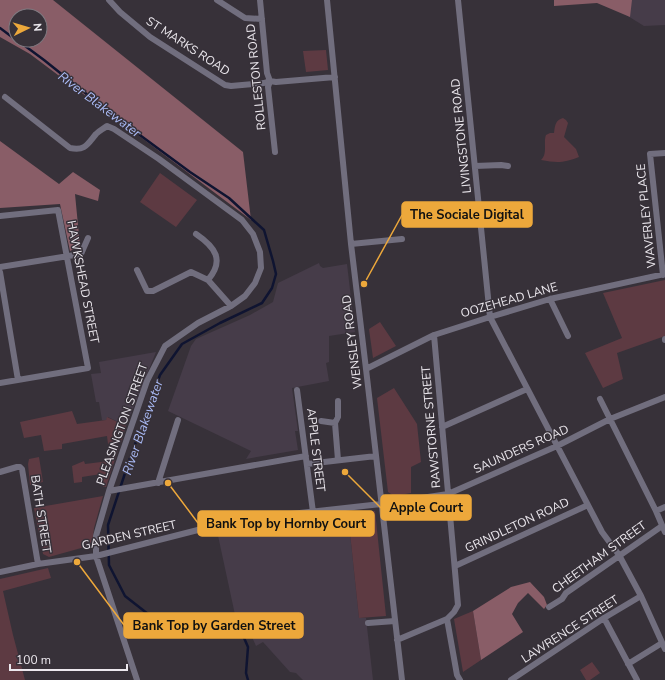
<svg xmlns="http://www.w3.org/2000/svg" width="665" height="680" font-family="'Nunito Sans',sans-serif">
<rect width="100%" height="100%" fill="#373139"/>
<path fill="#463c49" d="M602 0H665V25L644 26Z
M319 263 320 266 323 268 347 264 355 332 329 336V362L326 363 329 381 292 388 298 431H295L298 450 246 459 251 451 168 411 191 346 196 339 250 315 273 302 278 283Z
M156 352 126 426 108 417 106 420H102L99 402H96L91 374 101 373 99 362Z
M348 514 359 618H366L373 680H303L296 673 290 672 263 642 256 646 248 628 237 624 217 531 237 526Z"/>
<path fill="#5d3a42" d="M326 50 328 70 306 72 303 51Z
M563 118 566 120 568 123 564 137 576 149 579 157C564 163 557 163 541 160 548 153 543 143 546 135L550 133H554C555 126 555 120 563 118Z
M160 173 197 200 176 227 140 202Z
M665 280V336L617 353 623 379 603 388 585 353 622 338 603 293Z
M380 322 396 346 373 358 369 329Z
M394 388 417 424 421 462 411 467V493L394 496 388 492 377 398Z
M72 411 77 424 106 420 107 417 126 426 121 443 108 444 107 436 62 444V449L44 451 41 435 24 438 20 422Z
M114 447H119L106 487H103L101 474 82 477V482L74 483 72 466 84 461 85 464 109 461 110 459 109 452 114 451Z
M39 457 43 482 30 485 28 464 29 459Z
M103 496 94 528 92 545 49 557 43 554 34 508Z
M375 511 386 616 359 618 348 514Z
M48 568 51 578 3 591 13 635 25 680H0V579Z
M473 611 481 660 463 672 454 619Z
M592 662 600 673 590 680H586L580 670Z"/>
<path fill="#895d67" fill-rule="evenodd" d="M0 0H53L243 152 251 220 30 54 0 37ZM16 16H40V40H16Z
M554 0H632L630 17 597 3 554 6Z
M0 141 59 184 73 172 100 190 98 201 75 194 80 246 70 251 60 204 0 208Z
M530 582 544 597 547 605 544 609 528 593 518 603 512 614 523 632 481 660 473 611 511 587Z"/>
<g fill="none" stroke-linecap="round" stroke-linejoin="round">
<path stroke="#0f1431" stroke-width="2.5" d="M0 28 16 40
M17 40 44 60 114 116 190 172 229 198 264 230 273 261 276 274 272 288 262 303 220 323 182 344 160 375 129 461 108 525 109 565 125 596 148 614 189 618 208 633 241 631 248 647 246 673 248 680"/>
<path stroke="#716e7e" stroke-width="6" d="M109 0 120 12 150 37 225 85 231 86 264 83 270 81 276 82 335 77
M217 0 245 18 262 19
M260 0 267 73 270 81 268 87 275 152
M327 0 351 244 366 369 402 680
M458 0 490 317 602 532 619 555 641 596 665 649
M5 97 70 148C85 151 87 145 96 134 99 131 103 129 107 126L114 129 159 159 242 220 253 234 260 252 261 268 255 283 245 296 231 306 198 323 165 346 147 381 109 491 96 536V556L137 680
M475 166 501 165 508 166
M0 216 58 210 88 368 0 383
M196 234C215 247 225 260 208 280
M351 244 402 239
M0 267 81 254 88 238
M137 270 147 291H153L191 272 208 280 231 306
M0 272 18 380
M663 275 650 154 665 153
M550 299 568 336
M665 339V340
M366 369 434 335 490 317 550 299 665 274
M297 390 313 512
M600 399 656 511 665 532
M338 401V417L335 423 338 460
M321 421 335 423
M442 427 527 389
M307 464 376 456
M0 472 17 467H20L22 469 38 564
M158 483 178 420
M109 491 306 456
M656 511 665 507
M455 566 588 505
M0 572 38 564 96 556 237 520 381 504 448 494 557 446 610 419 665 397
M549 607 562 599 566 593 662 526
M604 618 637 680
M447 619 457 675 460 680
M368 623 395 621
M397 640 447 619 454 612 458 605 434 335
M628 664 662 643
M511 680 604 618 641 596"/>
</g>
<g text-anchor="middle" stroke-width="3" stroke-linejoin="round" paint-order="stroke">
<g font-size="12" fill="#ece8ee" stroke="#373139">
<text transform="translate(188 46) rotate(33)" y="4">ST MARKS ROAD</text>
<text transform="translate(256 77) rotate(-96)" y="4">ROLLESTON ROAD</text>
<text transform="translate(461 136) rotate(-96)" y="4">LIVINGSTONE ROAD</text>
<text transform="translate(646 216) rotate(-96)" y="4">WAVERLEY PLACE</text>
<text transform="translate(83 282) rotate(79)" y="4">HAWKSHEAD STREET</text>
<text transform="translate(509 300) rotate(-16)" y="4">OOZEHEAD LANE</text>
<text transform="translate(352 342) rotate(-97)" y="4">WENSLEY ROAD</text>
<text transform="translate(122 424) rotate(-70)" y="4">PLEASINGTON STREET</text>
<text transform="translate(431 427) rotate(-95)" y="4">RAWSTORNE STREET</text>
<text transform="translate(521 449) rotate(-24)" y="4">SAUNDERS ROAD</text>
<text transform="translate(316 450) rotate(83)" y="4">APPLE STREET</text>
<text transform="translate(41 514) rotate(81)" y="4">BATH STREET</text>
<text transform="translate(517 525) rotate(-25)" y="4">GRINDLETON ROAD</text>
<text transform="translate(129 535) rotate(-13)" y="4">GARDEN STREET</text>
<text transform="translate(599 557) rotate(-36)" y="4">CHEETHAM STREET</text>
<text transform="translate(570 629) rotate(-33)" y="4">LAWRENCE STREET</text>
</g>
<g font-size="13" font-style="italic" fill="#abbcf8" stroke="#373139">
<text transform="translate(100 104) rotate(37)" y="5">River Blakewater</text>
<text transform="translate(142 427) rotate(-71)" y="5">River Blakewater</text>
</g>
</g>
<path fill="none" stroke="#eda83b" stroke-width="1.5" d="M364 284L402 215M345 472L381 508M168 483L198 523M77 562L124 625"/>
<g fill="#eda83b" stroke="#373139" stroke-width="1.5">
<circle cx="364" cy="284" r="4"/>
<circle cx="345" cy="472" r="4"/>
<circle cx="168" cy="483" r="4"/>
<circle cx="77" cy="562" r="4"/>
</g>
<g fill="#eda83b" stroke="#eda83b" stroke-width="1.5">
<rect x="402" y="202" width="130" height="25" rx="4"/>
<rect x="381" y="495" width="90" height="25" rx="4"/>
<rect x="198" y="511" width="176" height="25" rx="4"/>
<rect x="124" y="613" width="179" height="25" rx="4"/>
</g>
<g font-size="13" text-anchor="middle" font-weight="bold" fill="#111">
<text x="467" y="219">The Sociale Digital</text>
<text x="426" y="512">Apple Court</text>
<text x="286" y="528">Bank Top by Hornby Court</text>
<text x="214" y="630">Bank Top by Garden Street</text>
</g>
<g transform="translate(28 28) rotate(85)"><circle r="19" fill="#373139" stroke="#7f7a81"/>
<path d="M0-3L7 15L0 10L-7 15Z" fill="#eda83b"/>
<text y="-6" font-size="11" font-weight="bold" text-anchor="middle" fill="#ece8ee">N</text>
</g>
<path d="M10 664v6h117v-6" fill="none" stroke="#ece8ee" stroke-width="2"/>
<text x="16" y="664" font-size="12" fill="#ece8ee" stroke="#373139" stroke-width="3" paint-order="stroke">100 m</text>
</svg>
